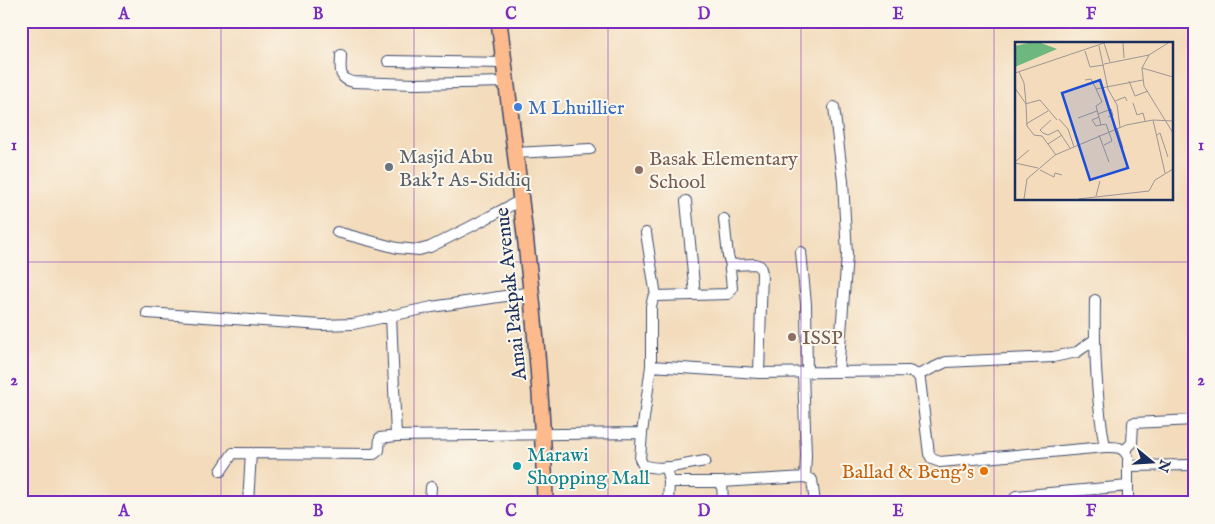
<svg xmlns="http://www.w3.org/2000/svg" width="1215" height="524" font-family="'IM FELL English',serif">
<rect width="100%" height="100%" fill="#fbf7ec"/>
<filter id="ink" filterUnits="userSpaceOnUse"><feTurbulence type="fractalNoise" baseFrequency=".02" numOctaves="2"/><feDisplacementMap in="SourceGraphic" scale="10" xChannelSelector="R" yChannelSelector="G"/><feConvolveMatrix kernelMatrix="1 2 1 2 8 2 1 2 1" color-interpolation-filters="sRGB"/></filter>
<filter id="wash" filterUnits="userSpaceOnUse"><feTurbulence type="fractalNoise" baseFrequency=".0096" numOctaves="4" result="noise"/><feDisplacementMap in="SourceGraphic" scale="20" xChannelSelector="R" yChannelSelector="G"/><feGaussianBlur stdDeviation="1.12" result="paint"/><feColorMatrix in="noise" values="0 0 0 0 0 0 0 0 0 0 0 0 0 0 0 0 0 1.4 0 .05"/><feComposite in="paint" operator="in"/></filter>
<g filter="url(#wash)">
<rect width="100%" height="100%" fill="#f3dbbb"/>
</g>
<g filter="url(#ink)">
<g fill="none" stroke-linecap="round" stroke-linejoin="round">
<defs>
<path id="minor" d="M341 55C341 69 337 78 353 82L415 84 506 82
M388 61 504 63
M834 107 843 181 847 255 838 372
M515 153 590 149
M686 201 695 295
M724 219 728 256 731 265
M337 232 397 248 419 250 430 247 470 227 521 200
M646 233 656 296
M801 252 806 304 807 373
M1095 300C1094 350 1096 398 1105 447
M147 313 322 325 353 324 432 307 532 292
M391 315 396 436 642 433 651 366 759 373 909 371 918 375 920 380 929 454 932 459 940 462 1105 447C1116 447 1123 446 1128 457V503
M651 366V306L653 298 656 296 728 294 732 288 730 269 731 265 755 264 760 266 762 273 759 373
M803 373 806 455 805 477
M918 375 946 362 1053 357 1077 352 1094 340
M642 433 640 459 643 465C661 472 686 464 705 461
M1125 450 1132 443 1133 423 1194 420
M1128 466 1194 465
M666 467 669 482H722L805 477 812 480 815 503
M221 471 233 453 374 454 379 450 380 438 396 436
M722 482 723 503
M1016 496 1128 486
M248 503 251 453
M430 503 431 487
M668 503 669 482"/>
<path id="highway" d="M499 21C518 181 542 341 545 503"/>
</defs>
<use href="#minor" stroke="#3b496c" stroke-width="12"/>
<use href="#highway" stroke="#3b496c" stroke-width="18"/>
<use href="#minor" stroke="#fff" stroke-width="10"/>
<use href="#highway" stroke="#fcba8d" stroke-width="15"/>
</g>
</g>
<path fill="none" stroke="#7b2cbf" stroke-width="1" stroke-opacity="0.55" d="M221 21V503M414 21V503M608 21V503M801 21V503M994 21V503M21 262H1194"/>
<circle fill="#3f7fe0" stroke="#fbf7ec" stroke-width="2" cx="518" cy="107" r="5"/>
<circle fill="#6b7280" stroke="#fbf7ec" stroke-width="2" cx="389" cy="167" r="5"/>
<g fill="#8d6e63" stroke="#fbf7ec" stroke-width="2">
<circle cx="639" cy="170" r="5"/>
<circle cx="792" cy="337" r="5"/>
</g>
<circle fill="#0f9aa8" stroke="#fbf7ec" stroke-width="2" cx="517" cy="466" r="5"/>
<circle fill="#e8710a" stroke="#fbf7ec" stroke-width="2" cx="984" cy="471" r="5"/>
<g text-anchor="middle" stroke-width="4" stroke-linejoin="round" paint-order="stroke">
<g font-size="20" fill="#366cbe" stroke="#fbf7ec" text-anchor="start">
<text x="528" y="114">M Lhuillier</text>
</g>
<g font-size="20" fill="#5b616d" stroke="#fbf7ec" text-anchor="start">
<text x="399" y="163">Masjid Abu<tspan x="399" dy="23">Bak'r As-Siddiq</tspan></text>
</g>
<g font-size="20" fill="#785e54" stroke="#fbf7ec" text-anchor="start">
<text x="649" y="165">Basak Elementary<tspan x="649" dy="23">School</tspan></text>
<text x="802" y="344">ISSP</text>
</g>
<g font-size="20" fill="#1b2f5e" stroke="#fbf7ec">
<text transform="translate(510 294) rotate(-96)" y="7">Amai Pakpak Avenue</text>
</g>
<g font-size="20" fill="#0d838f" stroke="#fbf7ec" text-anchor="start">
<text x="527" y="461">Marawi<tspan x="527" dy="23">Shopping Mall</tspan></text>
</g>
<g font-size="20" fill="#c56008" stroke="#fbf7ec" text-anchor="end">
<text x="974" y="478">Ballad &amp; Beng's</text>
</g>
</g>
<g transform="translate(1015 42)">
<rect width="158" height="158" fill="#f3dbbb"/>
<path d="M13 1H26L42 7 0 25V4Z" fill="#6eb77f"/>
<path fill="none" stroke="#9d9696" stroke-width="1" d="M89 1 95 20M108 1 109 16M153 1 134 13 127 26 129 44 158 91M84 4 93 47 102 63 105 85M70 9 75 25 89 23M89 22 134 13M127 26 158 35M4 30 9 41 11 61M0 31 89 1M70 38 76 37 81 47M114 39 120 54 133 49M0 46 11 62 12 84 19 93 27 94 41 113M100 59 110 55 112 59M118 61 122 73 128 71 130 79M10 62 25 58 42 78M83 72 96 67 98 73 93 75M84 75 77 78 81 84 86 83M63 76 82 69M44 77 53 87 59 105M138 78 150 131M11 82 33 69M102 86 108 106M28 91 33 93 43 88 55 106M28 91 25 88 36 78M84 93 94 120M142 93 145 91 153 115M33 102 47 93M89 103 97 99 91 82 86 83 81 64 87 60 81 47 128 38M1 119 14 108M0 121 23 126M25 128 39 135 40 131 47 133M81 154 85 139M9 157 12 137 40 113 111 83 138 78 158 79M63 157 134 149 140 138 158 127"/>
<path fill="#1d4ed8" fill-opacity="0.15" stroke="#1d4ed8" stroke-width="2.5" d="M85 38 113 126 75 138 47 51Z"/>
<rect width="158" height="158" fill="none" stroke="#1b2f5e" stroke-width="2.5"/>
</g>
<rect width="1215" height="524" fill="none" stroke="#fbf7ec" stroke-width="55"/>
<g transform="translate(1152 462) rotate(108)" stroke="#fbf7ec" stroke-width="4" paint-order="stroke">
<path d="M0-4L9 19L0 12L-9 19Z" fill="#1b2f5e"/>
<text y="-8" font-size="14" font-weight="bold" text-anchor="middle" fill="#1b2f5e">N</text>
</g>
<rect x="28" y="28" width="1160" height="468" fill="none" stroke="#7b2cbf" stroke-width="2"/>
<g font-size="16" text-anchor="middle" font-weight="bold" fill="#7b2cbf">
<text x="124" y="19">A</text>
<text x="318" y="19">B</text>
<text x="511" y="19">C</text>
<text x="704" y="19">D</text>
<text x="898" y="19">E</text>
<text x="1091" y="19">F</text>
<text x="14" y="150">1</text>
<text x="1201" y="150">1</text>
<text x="14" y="385">2</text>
<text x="1201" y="385">2</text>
<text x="124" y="516">A</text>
<text x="318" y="516">B</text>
<text x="511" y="516">C</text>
<text x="704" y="516">D</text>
<text x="898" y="516">E</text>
<text x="1091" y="516">F</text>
</g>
</svg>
